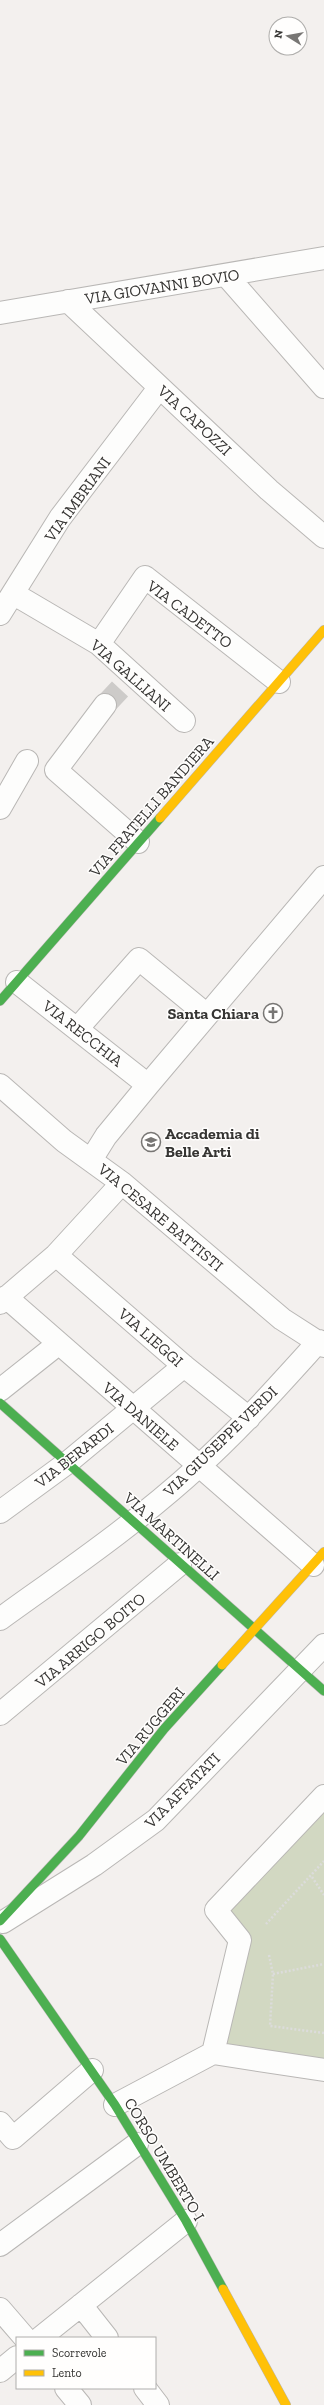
<svg xmlns="http://www.w3.org/2000/svg" width="324" height="2405" font-family="'Zilla Slab',serif">
<rect width="100%" height="100%" fill="#f3f0ee"/>
<path fill="#d2d8c2" d="M324 1809V2062L222 2047 248 1939 228 1912Z"/>
<g fill="none" stroke-linecap="round" stroke-linejoin="round">
<path stroke="#cdcbc9" stroke-width="22" stroke-dasharray="22 11" stroke-linecap="butt" d="M105 705 133 675"/>
<defs>
<path id="street" d="M226 275 324 387
M68 301 269 490 324 537
M0 313 324 258
M14 594 99 644 184 721
M0 614 60 518 159 388
M99 644 145 577 279 682
M105 705 56 770 138 842
M0 808 27 761
M17 982 148 1085
M77 1029 139 959 207 1015
M0 1085 64 1141 122 1183 282 1319 324 1346
M91 1160 106 1136 148 1085 324 877
M56 1255 184 1366 249 1418
M6 1297 313 1565
M0 1303 56 1255 122 1183
M0 1390 58 1344
M0 1512 67 1463 184 1366
M0 1619C68 1570 137 1523 199 1466 242 1427 280 1384 319 1341
M0 1714 180 1564
M3 1922 94 1865 156 1820 324 1645
M213 2053 240 1940 216 1910 324 1796
M115 2105 213 2053 324 2070
M0 2123 13 2138 92 2070
M0 2245 137 2144
M81 2305 107 2338
M0 2309 25 2338
M40 2338 186 2221
M0 2371 17 2357
M66 2388 80 2405
M145 2388 158 2405"/>
<path id="fast" d="M0 1001 160 818
M0 1403 324 1691
M0 1921 79 1836 164 1729 222 1665
M0 1939 115 2105 186 2221 223 2289"/>
<path id="slow" d="M160 818 324 630
M222 1665 324 1552
M223 2289 286 2405"/>
</defs>
<use href="#street" stroke="#b9b7b5" stroke-width="24"/>
<use href="#fast" stroke="#b9b7b5" stroke-width="10"/>
<use href="#slow" stroke="#b9b7b5" stroke-width="10"/>
<path stroke="#dcdcdb" stroke-width="2.5" stroke-dasharray="2 2" stroke-linecap="butt" d="M312 1877 324 1895
M266 1924 324 1861
M269 1955 273 1974 270 2026 324 2033
M273 1974 324 1964"/>
<use href="#street" stroke="#fdfdfc" stroke-width="22"/>
<use href="#fast" stroke="#4caf50" stroke-width="9"/>
<use href="#slow" stroke="#ffc107" stroke-width="9"/>
</g>
<defs>
<symbol id="church-ring" viewBox="-11 -11 22 22"><circle r="9.5" fill="#fffefd" stroke="#787674" stroke-width="1.5"/><path d="M-1.2-6h2.4v3.5h3.3v2.4h-3.3V6h-2.4V-.1h-3.3v-2.4h3.3Z" fill="#787674"/></symbol>
<symbol id="university-ring" viewBox="-11 -11 22 22"><circle r="9.5" fill="#fffefd" stroke="#787674" stroke-width="1.5"/><path d="M0-5L7-2L0 1L-7-2ZM-4 1L0 2.5L4 1V4Q0 6-4 4Z" fill="#787674"/></symbol>
</defs>
<g fill-rule="evenodd">
<use href="#church-ring" x="262" y="1002" width="22" height="22"/>
<use href="#university-ring" x="140" y="1131" width="22" height="22"/>
</g>
<g text-anchor="middle" stroke-width="3" stroke-linejoin="round" paint-order="stroke">
<g font-size="16" fill="#363533" stroke="#fffefd">
<text transform="translate(162 286) rotate(-9)" y="6">VIA GIOVANNI BOVIO</text>
<text transform="translate(195 420) rotate(43)" y="6">VIA CAPOZZI</text>
<text transform="translate(77 499) rotate(-54)" y="6">VIA IMBRIANI</text>
<text transform="translate(190 614) rotate(37)" y="6">VIA CADETTO</text>
<text transform="translate(131 675) rotate(41)" y="6">VIA GALLIANI</text>
<text transform="translate(151 806) rotate(-49)" y="6">VIA FRATELLI BANDIERA</text>
<text transform="translate(83 1033) rotate(38)" y="6">VIA RECCHIA</text>
<text transform="translate(161 1217) rotate(40)" y="6">VIA CESARE BATTISTI</text>
<text transform="translate(151 1337) rotate(41)" y="6">VIA LIEGGI</text>
<text transform="translate(141 1416) rotate(41)" y="6">VIA DANIELE</text>
<text transform="translate(220 1441) rotate(-44)" y="6">VIA GIUSEPPE VERDI</text>
<text transform="translate(74 1455) rotate(-38)" y="6">VIA BERARDI</text>
<text transform="translate(172 1536) rotate(42)" y="6">VIA MARTINELLI</text>
<text transform="translate(90 1640) rotate(-40)" y="6">VIA ARRIGO BOITO</text>
<text transform="translate(150 1726) rotate(-50)" y="6">VIA RUGGERI</text>
<text transform="translate(182 1790) rotate(-45)" y="6">VIA AFFATATI</text>
<text transform="translate(165 2159) rotate(59)" y="6">CORSO UMBERTO I</text>
</g>
<g font-size="16" font-weight="bold" fill="#363533" stroke="#fffefd" text-anchor="end">
<text x="259" y="1019">Santa Chiara</text>
<text x="165" y="1139" text-anchor="start">Accademia di<tspan x="165" dy="18">Belle Arti</tspan></text>
</g>
</g>
<rect x="16" y="2337" width="140" height="52" fill="#fffefd" stroke="#afaeac"/>
<rect x="24" y="2350" width="20" height="6" fill="#4caf50" stroke="#afaeac"/>
<text x="52" y="2357" font-size="12" fill="#363533">Scorrevole</text>
<rect x="24" y="2370" width="20" height="6" fill="#ffc107" stroke="#afaeac"/>
<text x="52" y="2377" font-size="12" fill="#363533">Lento</text>
<g transform="translate(288 36) rotate(281)"><circle r="19" fill="#fffefd" stroke="#afaeac"/>
<path d="M0-3L7 15L0 10L-7 15Z" fill="#787674"/>
<text y="-6" font-size="11" font-weight="bold" text-anchor="middle" fill="#363533">N</text>
</g>
</svg>
